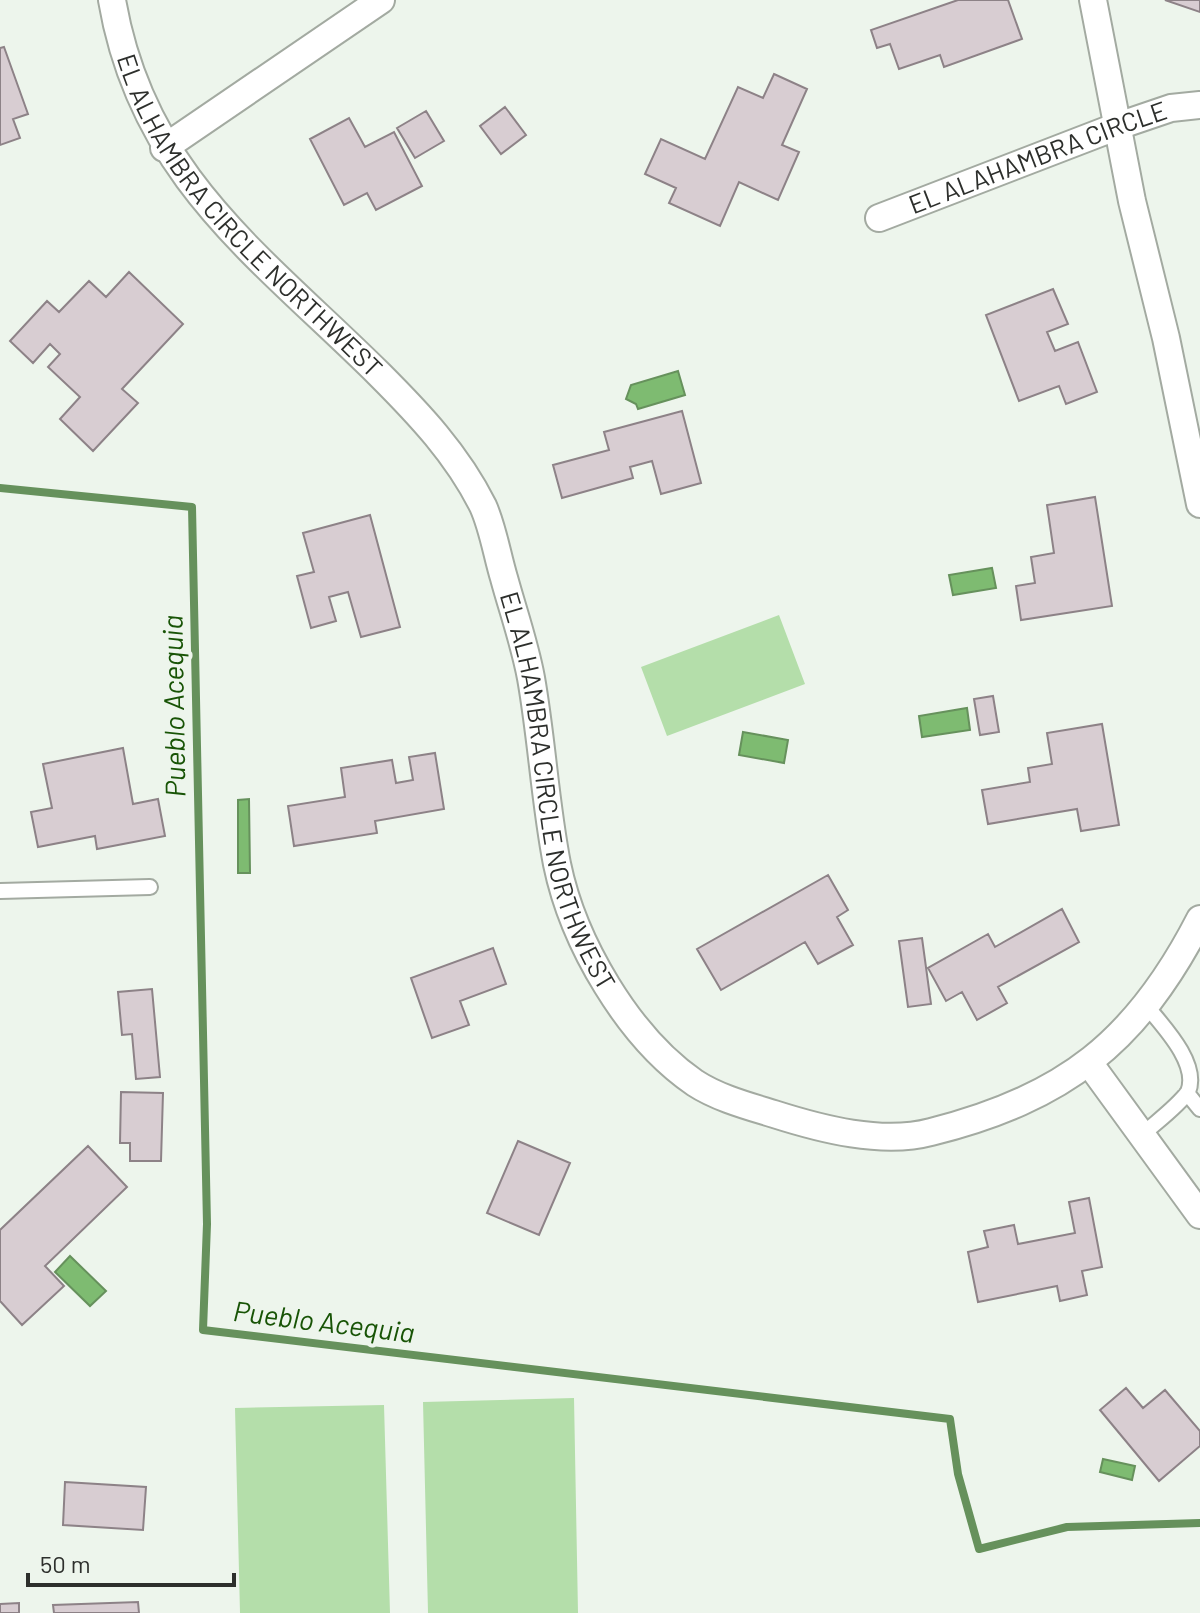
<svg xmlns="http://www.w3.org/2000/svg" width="1200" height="1613" font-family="Barlow,sans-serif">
<rect width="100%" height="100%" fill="#edf5ec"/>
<path fill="#b4deaa" d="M779 615 805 684 667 736 641 667Z
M574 1398 578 1613H428L423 1402Z
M384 1405 390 1613H240L235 1408Z"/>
<path fill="#7ebb71" stroke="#66915c" stroke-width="2" d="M678 371 685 395 638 409 636 404 626 399 631 385Z
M992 568 996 588 953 595 949 575Z
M967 708 970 730 922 737 919 716Z
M743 732 788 740 784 763 739 755Z
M249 799 250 873H238V800Z
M70 1256 106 1291 90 1306 55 1272Z
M1103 1459 1135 1466 1132 1480 1100 1472Z"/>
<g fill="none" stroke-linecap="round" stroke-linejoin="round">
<path stroke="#66915c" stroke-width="8" d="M0 488 192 507 207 1224 203 1330 950 1419 958 1474 979 1549 1067 1527 1200 1523"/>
</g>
<path fill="#d8cdd2" stroke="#8d8287" stroke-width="2" d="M958 0H1008L1022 39 944 67 940 55 899 69 890 44 877 48 871 30Z
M1165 0H1200V12Z
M4 47 28 114 13 119 20 138 0 145V48Z
M774 74 807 89 782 145 799 152 778 200 739 182 720 226 669 203 676 188 645 174 661 139 705 159 738 87 763 98Z
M505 107 526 135 501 154 480 126Z
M426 111 444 141 415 158 397 128Z
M349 118 365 147 394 132 422 186 376 210 367 193 344 205 310 139Z
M129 272 183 324 122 389 138 403 93 451 60 419 80 397 48 367 60 354 50 344 33 363 10 341 47 301 59 312 89 281 106 297Z
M1053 289 1068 324 1047 332 1055 351 1078 342 1097 392 1066 404 1059 386 1019 401 986 315Z
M682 411 701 483 661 494 652 461 630 467 633 478 562 498 553 465 609 450 604 432Z
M1095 497 1112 606 1021 620 1016 586 1035 583 1031 557 1054 553 1047 505Z
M370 515 400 627 361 637 348 592 329 597 336 621 311 628 297 576 314 572 303 533Z
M993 696 999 732 980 735 974 699Z
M1102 724 1119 825 1081 831 1077 809 988 824 982 790 1030 782 1028 768 1052 764 1047 733Z
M123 748 133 804 158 799 165 836 97 849 95 836 38 847 31 812 52 808 43 764Z
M435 753 444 809 375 821 377 833 294 846 288 806 345 797 341 768 392 760 396 783 413 780 409 757Z
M828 875 848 910 837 917 853 945 818 964 805 942 721 990 697 949Z
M1062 909 1079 942 998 987 1007 1003 977 1020 962 992 946 1001 928 968 988 934 995 947Z
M922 938 931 1004 908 1007 899 941Z
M493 948 506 984 460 1001 469 1025 432 1038 411 978Z
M152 989 160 1077 136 1079 132 1034 122 1035 118 992Z
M121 1092 163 1093 161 1161H130V1143H120Z
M518 1141 570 1163 539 1235 487 1213Z
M88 1146 127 1187 45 1266 64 1286 22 1325 0 1301V1230Z
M1089 1198 1102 1267 1082 1271 1087 1295 1060 1301 1057 1286 978 1302 968 1252 988 1247 984 1231 1014 1225 1018 1244 1075 1233 1069 1202Z
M1126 1388 1143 1408 1165 1390 1200 1431V1446L1159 1481 1100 1410Z
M65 1482 146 1487 143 1530 63 1525Z
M138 1602 139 1613H54L53 1605Z
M19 1603V1613H0V1604Z"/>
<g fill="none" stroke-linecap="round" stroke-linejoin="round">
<defs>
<path id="service" d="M0 891 150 887
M1187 1093 1200 1109
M1142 1135C1156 1122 1176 1108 1188 1092 1200 1063 1161 1024 1144 1003"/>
<g id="minor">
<path id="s1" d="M112 0C142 176 260 256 379 374 419 414 457 454 483 506 493 528 497 555 504 578 513 611 525 645 531 678 542 740 545 803 557 864 573 942 628 1037 695 1083 718 1098 748 1106 774 1114 821 1129 882 1145 931 1132 1064 1099 1137 1042 1200 919"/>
<path d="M1093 0 1132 201 1166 338 1200 504"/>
<path d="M164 148 381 0"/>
<path id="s2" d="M879 218 1118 126 1171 108 1200 105"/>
<path d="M1090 1064 1200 1215"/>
</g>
</defs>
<use href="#service" stroke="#a3aaa1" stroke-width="18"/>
<use href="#minor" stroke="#a3aaa1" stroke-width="30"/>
<use href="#service" stroke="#fff" stroke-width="14"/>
<use href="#minor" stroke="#fff" stroke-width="26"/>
</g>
<g text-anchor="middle" stroke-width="8" stroke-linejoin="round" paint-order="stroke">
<g font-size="26" fill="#2d2f2c" stroke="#edf5ec">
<text dy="9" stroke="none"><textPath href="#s2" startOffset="170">EL ALAHAMBRA CIRCLE</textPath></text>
<text dy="9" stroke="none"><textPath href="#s1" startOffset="262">EL ALHAMBRA CIRCLE NORTHWEST</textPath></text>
<text dy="9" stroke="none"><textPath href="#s1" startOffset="934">EL ALHAMBRA CIRCLE NORTHWEST</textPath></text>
</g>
<g font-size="28" font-style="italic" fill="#185406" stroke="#edf5ec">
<text transform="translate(174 706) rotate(-91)" y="10">Pueblo Acequia</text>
<text transform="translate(324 1322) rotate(7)" y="10">Pueblo Acequia</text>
</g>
</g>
<path d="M28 1573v12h206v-12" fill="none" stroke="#2d2f2c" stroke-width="4"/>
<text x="40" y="1573" font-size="24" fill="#2d2f2c" stroke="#edf5ec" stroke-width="6" paint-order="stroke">50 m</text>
</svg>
